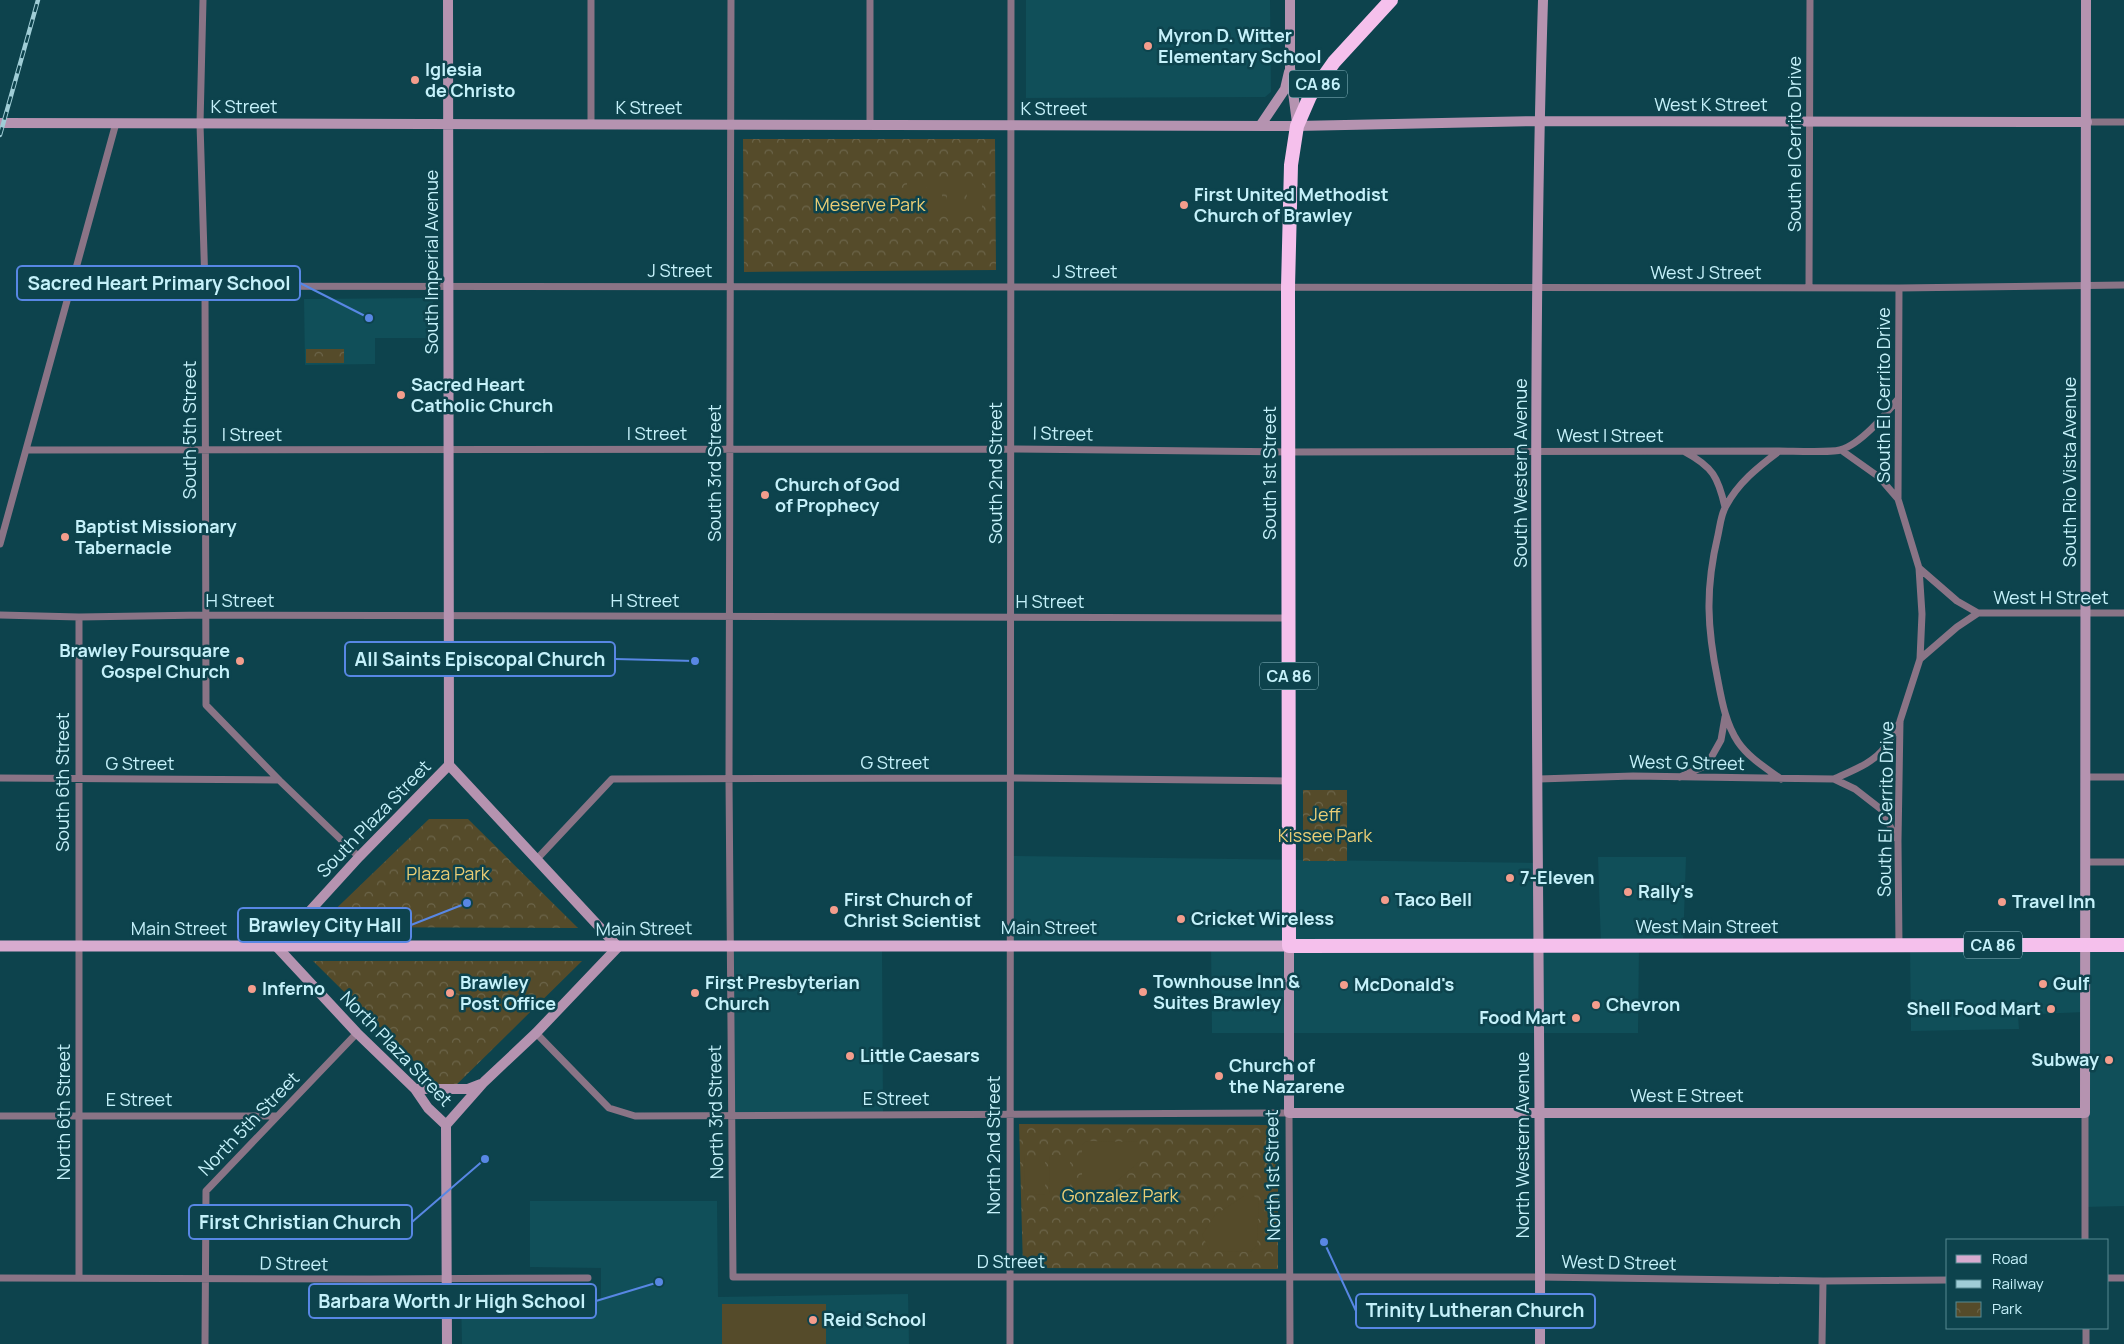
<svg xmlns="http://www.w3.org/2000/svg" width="2124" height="1344" font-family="Manrope,sans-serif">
<defs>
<pattern id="park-crowns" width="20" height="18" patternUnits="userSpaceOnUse" patternTransform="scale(1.25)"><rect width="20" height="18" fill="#554b2a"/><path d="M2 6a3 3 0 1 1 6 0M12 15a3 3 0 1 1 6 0" fill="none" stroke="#6c654a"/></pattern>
</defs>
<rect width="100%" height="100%" fill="#0d434d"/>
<path fill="#104f59" d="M1026 0H1270L1271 92 1265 97 1026 98Z
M433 298V338H375V364L305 365 304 299Z
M1011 856 1539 863 1538 945H1601L1598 857H1686L1683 946H1639L1638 1033H1212L1211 945 1011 946Z
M2124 944V1206L2085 1207V1012L2018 1015 2019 1029 1911 1031 1910 946Z
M730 946H882L883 1114 730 1115Z
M530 1201H717L718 1297 908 1294 909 1344H462L461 1299H601V1268L530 1267Z"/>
<path fill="url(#park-crowns)" d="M743 139H995L996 270 744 272Z
M306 349H344V363H306Z
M1303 790H1347V861H1303Z
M429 819H468L578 928 317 927Z
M313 961H582L447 1094Z
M1019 1124 1278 1125V1269L1023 1268Z"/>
<path fill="#554b2a" d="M967 181H982V214H967Z
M907 182H922V214H907Z
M927 182H942V214H927Z
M947 182H962V214H947Z
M1086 1141 1138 1142V1162C1122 1179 1104 1192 1082 1198V1145Z
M1049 1155H1070V1194H1050Z
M1024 1156H1045V1194L1025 1195Z
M1244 1196H1254L1259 1201 1257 1246 1250 1252 1210 1251 1202 1235 1215 1215Z
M722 1304H826V1344H722Z"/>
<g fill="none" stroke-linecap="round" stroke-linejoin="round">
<path stroke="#8a7486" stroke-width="7" d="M203 0 200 124 205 286 206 705 279 780 359 857
M731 0 729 779 733 1277H1540L1823 1281 1948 1280
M2087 122H2124
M591 125V0
M870 125V0
M71 286 1899 288 2124 285
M1809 288 1810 0
M1899 288 1898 499 1919 568 1922 614 1920 659 1900 721 1898 841 1899 946
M26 450 1011 449 1289 452 1779 451C1793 451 1829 453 1840 450 1861 444 1885 415 1898 399
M1841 450 1879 477 1898 499
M1685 452C1713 467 1718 477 1725 507
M1778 452C1758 467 1738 483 1726 506 1721 514 1720 526 1718 535 1705 589 1707 628 1718 681 1722 702 1726 724 1738 742 1749 758 1766 768 1781 779
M0 544 116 123
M1919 568 1957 601 1978 613
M0 615 79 617 205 615 1289 618
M79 617V1278
M1920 659 1957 627 1978 613H2124
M1680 777 1707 765 1721 740 1725 717
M2086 777H2124
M0 778 279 780
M1539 779 1633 776 1834 779 1855 789 1882 810 1896 838
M1834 779C1851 771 1874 763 1885 747 1891 739 1895 730 1900 722
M536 860 612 779 1011 778 1289 781
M2086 862H2124
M536 1033 609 1108 635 1116 1289 1113 1290 1344
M2085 1113V1240
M0 1116H277
M0 1278 370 1279 588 1278
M2108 1278H2124
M2086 1328V1344
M205 1344 206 1191 357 1033
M1010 1344 1011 0
M1822 1344 1823 1281"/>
<path stroke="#b593b0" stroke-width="10" d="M448 0 449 765
M1290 0V68L1297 123
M0 123 1297 126 1540 121 2087 122
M1260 126 1285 89 1289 72
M1289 946V1113H2085L2086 0
M415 1089H468L481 1084
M446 1125 428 1108 415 1089 357 1033 277 947 359 857 449 765
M446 1125 484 1082 536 1033 618 947 449 765
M446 1125 447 1344
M1540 1344C1541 896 1529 448 1543 0"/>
<path stroke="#d7abcf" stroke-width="11" d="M0 946H1289"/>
<path stroke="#f5c0ec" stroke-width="14" d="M1391 0 1334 62 1310 96 1297 126 1291 165 1288 287 1289 946 2124 945"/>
<defs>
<path id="rail" d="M0 135 38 0"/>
</defs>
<use href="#rail" stroke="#9fcdd6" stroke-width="4.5"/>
<use href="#rail" stroke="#0d434d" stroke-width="2.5" stroke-dasharray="8" stroke-linecap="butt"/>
</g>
<g fill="#f49d8c" stroke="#0d434d" stroke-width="2">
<circle cx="1148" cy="46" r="5"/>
<circle cx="415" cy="80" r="5"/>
<circle cx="1184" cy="205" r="5"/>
<circle cx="401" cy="395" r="5"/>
<circle cx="765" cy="495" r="5"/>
<circle cx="65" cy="537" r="5"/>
<circle cx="240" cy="661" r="5"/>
<circle cx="1510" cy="878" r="5"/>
<circle cx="1628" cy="892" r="5"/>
<circle cx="1385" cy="900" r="5"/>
<circle cx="2002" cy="902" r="5"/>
<circle cx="834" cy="910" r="5"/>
<circle cx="1181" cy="919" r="5"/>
<circle cx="2043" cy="984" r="5"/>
<circle cx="1344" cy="985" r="5"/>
<circle cx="252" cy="989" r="5"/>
<circle cx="1143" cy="992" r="5"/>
<circle cx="450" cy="993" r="5"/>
<circle cx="695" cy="993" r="5"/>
<circle cx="1596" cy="1005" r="5"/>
<circle cx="2051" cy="1009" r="5"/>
<circle cx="1576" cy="1018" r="5"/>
<circle cx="850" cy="1056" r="5"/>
<circle cx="2109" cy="1060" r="5"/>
<circle cx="1219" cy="1076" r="5"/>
<circle cx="813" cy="1320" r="5"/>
</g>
<g text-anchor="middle" stroke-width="5" stroke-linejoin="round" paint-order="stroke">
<g fill="#0d434d" stroke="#8ebdc6" stroke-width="1">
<rect x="1289" y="70.5" width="58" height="27" rx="4"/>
<rect x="1260" y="662.5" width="58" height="27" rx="4"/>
<rect x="1964" y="931.5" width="58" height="27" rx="4"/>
</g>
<g font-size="16" font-weight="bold" fill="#c5f1fa">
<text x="1318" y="90">CA 86</text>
<text x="1289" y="682">CA 86</text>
<text x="1993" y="951">CA 86</text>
</g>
<g font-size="18" font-weight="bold" fill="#c5f1fa" stroke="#0d434d" text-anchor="start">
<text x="1158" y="42">Myron D. Witter<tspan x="1158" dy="21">Elementary School</tspan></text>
<text x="425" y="76">Iglesia<tspan x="425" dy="21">de Christo</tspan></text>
<text x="1194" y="201">First United Methodist<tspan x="1194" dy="21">Church of Brawley</tspan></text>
<text x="411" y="391">Sacred Heart<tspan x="411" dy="21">Catholic Church</tspan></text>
<text x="775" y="491">Church of God<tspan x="775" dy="21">of Prophecy</tspan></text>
<text x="75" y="533">Baptist Missionary<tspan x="75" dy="21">Tabernacle</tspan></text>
<text x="230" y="657" text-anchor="end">Brawley Foursquare<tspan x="230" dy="21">Gospel Church</tspan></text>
<text x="1520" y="884">7-Eleven</text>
<text x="1638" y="898">Rally's</text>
<text x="844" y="906">First Church of<tspan x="844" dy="21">Christ Scientist</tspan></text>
<text x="1395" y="906">Taco Bell</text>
<text x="2012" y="908">Travel Inn</text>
<text x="1191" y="925">Cricket Wireless</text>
<text x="1153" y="988">Townhouse Inn &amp;<tspan x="1153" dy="21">Suites Brawley</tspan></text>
<text x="460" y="989">Brawley<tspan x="460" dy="21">Post Office</tspan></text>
<text x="705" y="989">First Presbyterian<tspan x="705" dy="21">Church</tspan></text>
<text x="2053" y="990">Gulf</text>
<text x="1354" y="991">McDonald's</text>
<text x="262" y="995">Inferno</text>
<text x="1606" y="1011">Chevron</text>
<text x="2041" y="1015" text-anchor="end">Shell Food Mart</text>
<text x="1566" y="1024" text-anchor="end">Food Mart</text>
<text x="860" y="1062">Little Caesars</text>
<text x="2099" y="1066" text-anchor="end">Subway</text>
<text x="1229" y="1072">Church of<tspan x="1229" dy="21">the Nazarene</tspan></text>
<text x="823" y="1326">Reid School</text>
</g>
<g font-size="18" fill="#c5f1fa" stroke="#0d434d">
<text x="1711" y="111">West K Street</text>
<text x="244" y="113">K Street</text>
<text x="649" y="114">K Street</text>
<text x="1054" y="115">K Street</text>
<text transform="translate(1795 144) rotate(-90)" y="6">South el Cerrito Drive</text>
<text transform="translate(432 262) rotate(-90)" y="6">South Imperial Avenue</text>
<text x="680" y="277">J Street</text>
<text x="1085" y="278">J Street</text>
<text x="1706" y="279">West J Street</text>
<text transform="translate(1884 395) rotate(-90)" y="6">South El Cerrito Drive</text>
<text transform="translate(190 430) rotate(-90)" y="6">South 5th Street</text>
<text x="657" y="440">I Street</text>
<text transform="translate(1063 434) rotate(1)" y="6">I Street</text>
<text x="252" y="441">I Street</text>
<text x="1610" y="442">West I Street</text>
<text transform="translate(2070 472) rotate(-90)" y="6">South Rio Vista Avenue</text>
<text transform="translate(715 473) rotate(-90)" y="6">South 3rd Street</text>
<text transform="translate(996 473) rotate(-90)" y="6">South 2nd Street</text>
<text transform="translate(1270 473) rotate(-90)" y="6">South 1st Street</text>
<text transform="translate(1521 473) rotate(-90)" y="6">South Western Avenue</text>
<text x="2051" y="604">West H Street</text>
<text x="240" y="607">H Street</text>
<text x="645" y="607">H Street</text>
<text x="1050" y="608">H Street</text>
<text x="895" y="769">G Street</text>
<text transform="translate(1687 763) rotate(1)" y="6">West G Street</text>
<text x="140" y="770">G Street</text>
<text transform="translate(63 782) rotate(-90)" y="6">South 6th Street</text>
<text transform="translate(1886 809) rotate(-89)" y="6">South El Cerrito Drive</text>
<text transform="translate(374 819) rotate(-46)" y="6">South Plaza Street</text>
<text x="1707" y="933">West Main Street</text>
<text x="1049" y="934">Main Street</text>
<text x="179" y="935">Main Street</text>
<text transform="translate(644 929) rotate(-1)" y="6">Main Street</text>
<text transform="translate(396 1049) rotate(46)" y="6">North Plaza Street</text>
<text x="1687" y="1102">West E Street</text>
<text x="896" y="1105">E Street</text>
<text x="139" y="1106">E Street</text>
<text transform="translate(64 1112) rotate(-90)" y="6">North 6th Street</text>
<text transform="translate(716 1112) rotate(-91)" y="6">North 3rd Street</text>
<text transform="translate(249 1124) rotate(-46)" y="6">North 5th Street</text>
<text transform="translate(994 1145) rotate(-90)" y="6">North 2nd Street</text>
<text transform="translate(1523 1145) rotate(-90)" y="6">North Western Avenue</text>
<text transform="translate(1273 1175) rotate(-91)" y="6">North 1st Street</text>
<text x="1011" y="1268">D Street</text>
<text transform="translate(1619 1263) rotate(1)" y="6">West D Street</text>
<text transform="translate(294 1264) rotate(1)" y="6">D Street</text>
</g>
<g font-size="18" fill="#e9cd75" stroke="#0d434d">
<text x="870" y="211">Meserve Park</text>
<text x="1325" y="821">Jeff<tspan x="1325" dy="21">Kissee Park</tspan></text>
<text x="448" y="880">Plaza Park</text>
<text x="1120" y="1202">Gonzalez Park</text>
</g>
</g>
<path fill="none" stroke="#5887e4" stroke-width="2" d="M369 318L300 283M695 661L615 659M467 903L411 925M485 1159L412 1222M659 1282L596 1301M1324 1242L1356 1311"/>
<g fill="#5887e4" stroke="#0d434d" stroke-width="2">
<circle cx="369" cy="318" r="5"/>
<circle cx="695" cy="661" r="5"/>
<circle cx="467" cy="903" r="5"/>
<circle cx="485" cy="1159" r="5"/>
<circle cx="659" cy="1282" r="5"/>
<circle cx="1324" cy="1242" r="5"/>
</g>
<g fill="#0d434d" stroke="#5887e4" stroke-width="2">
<rect x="17" y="266" width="283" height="34" rx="5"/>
<rect x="345" y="642" width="270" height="34" rx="5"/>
<rect x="238" y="908" width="173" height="34" rx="5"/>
<rect x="189" y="1205" width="223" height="34" rx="5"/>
<rect x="309" y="1284" width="287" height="34" rx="5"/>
<rect x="1356" y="1294" width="239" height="34" rx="5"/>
</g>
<g font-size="19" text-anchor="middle" font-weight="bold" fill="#c5f1fa">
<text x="159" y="290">Sacred Heart Primary School</text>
<text x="480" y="666">All Saints Episcopal Church</text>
<text x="325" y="932">Brawley City Hall</text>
<text x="300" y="1229">First Christian Church</text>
<text x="452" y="1308">Barbara Worth Jr High School</text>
<text x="1475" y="1317">Trinity Lutheran Church</text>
</g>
<rect x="1946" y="1239" width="162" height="90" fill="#0d434d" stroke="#578992"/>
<rect x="1956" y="1255" width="25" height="8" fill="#d7abcf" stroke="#578992"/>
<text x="1992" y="1264" font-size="15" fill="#c5f1fa">Road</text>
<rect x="1956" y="1280" width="25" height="8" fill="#9fcdd6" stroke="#578992"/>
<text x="1992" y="1289" font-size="15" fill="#c5f1fa">Railway</text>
<rect x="1956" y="1302" width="25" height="15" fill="url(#park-crowns)" stroke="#578992"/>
<text x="1992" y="1314" font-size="15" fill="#c5f1fa">Park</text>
</svg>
